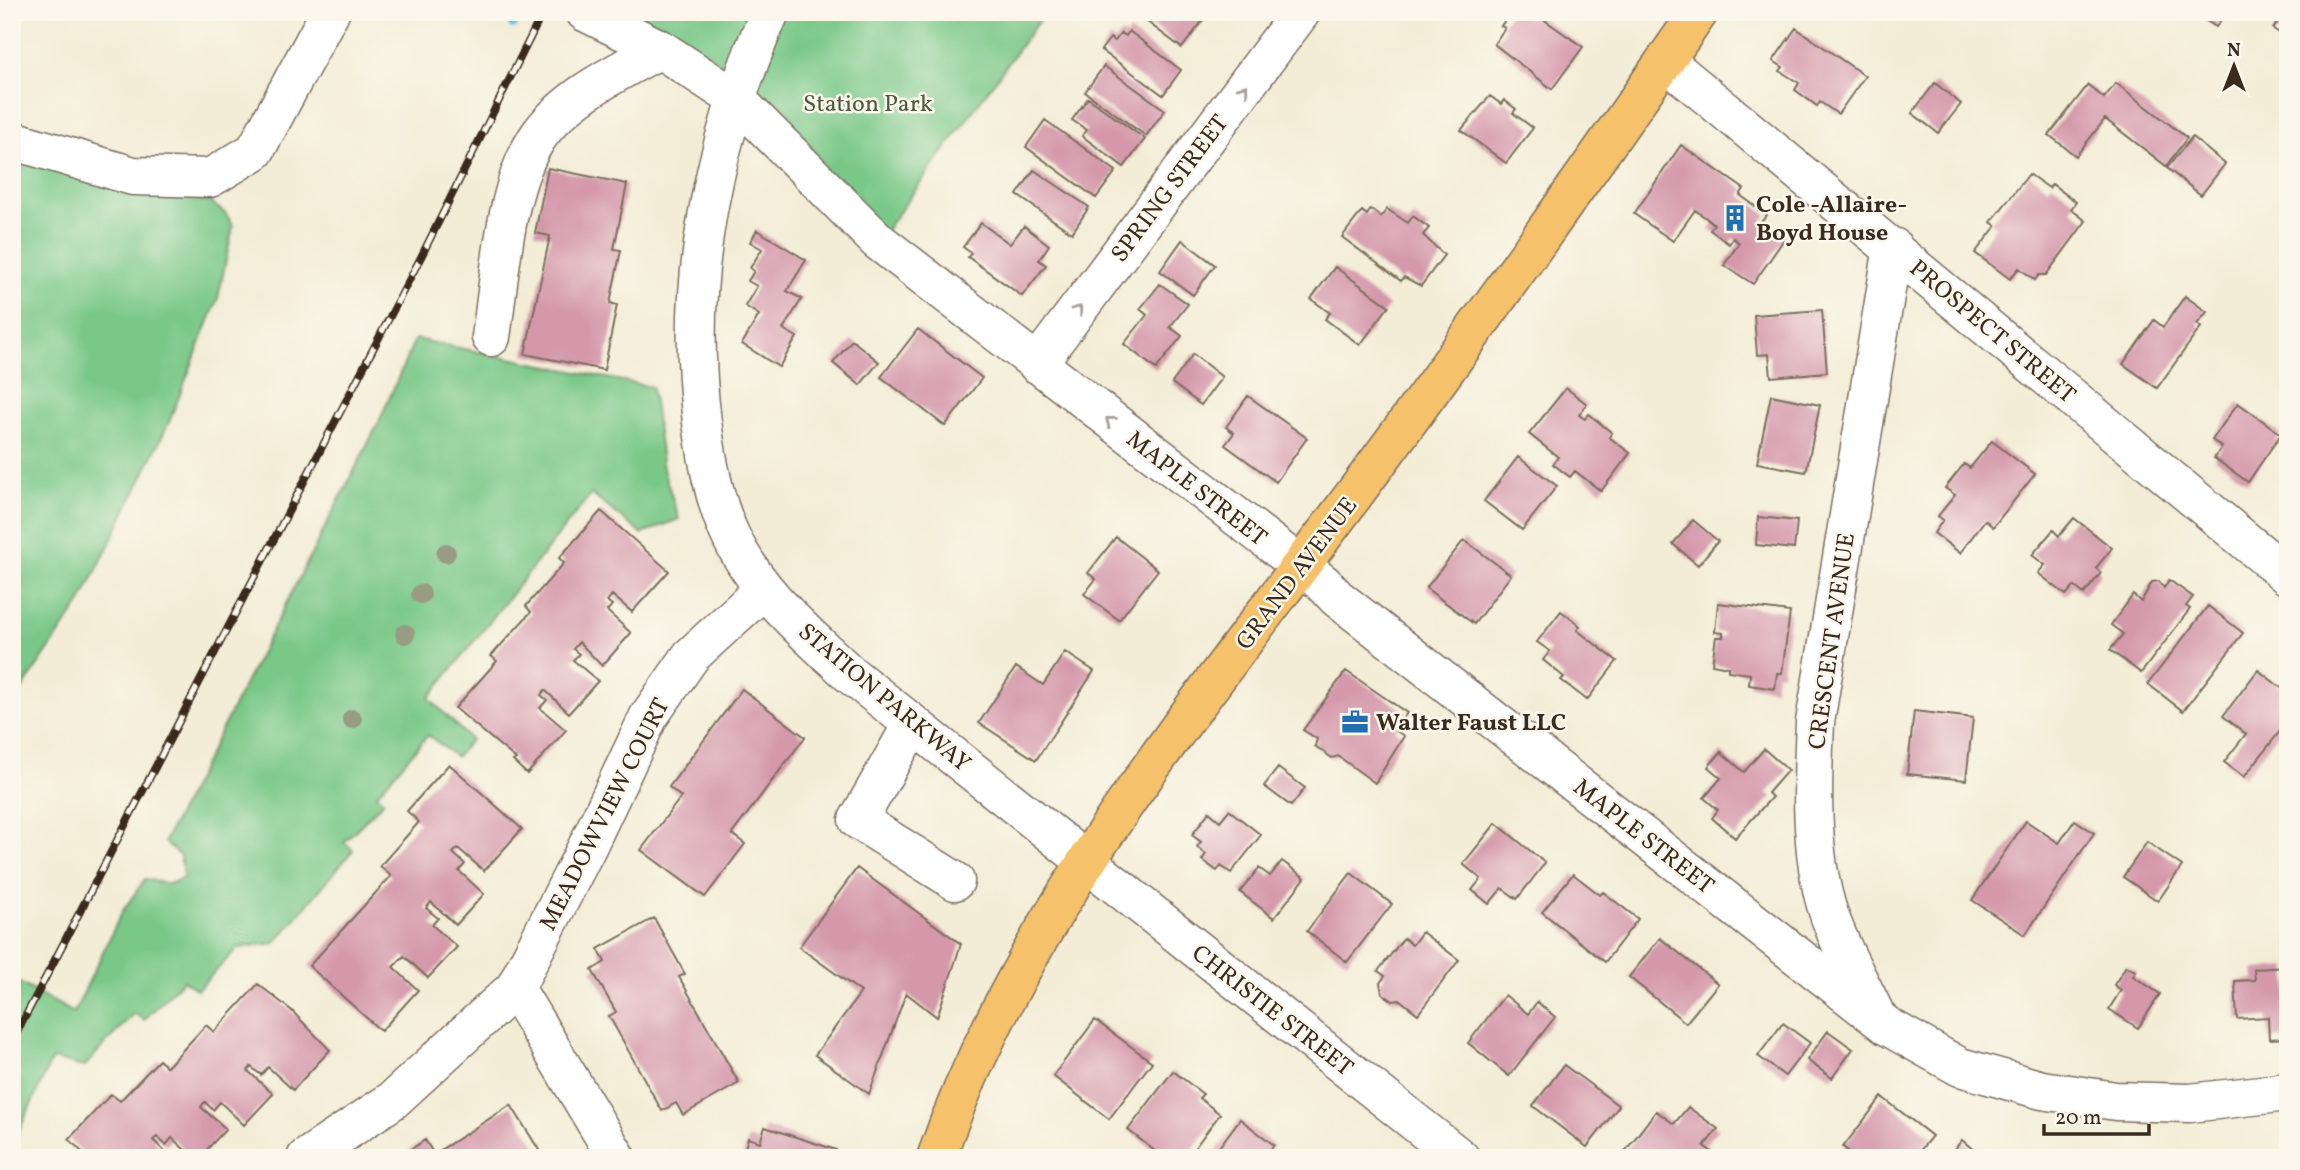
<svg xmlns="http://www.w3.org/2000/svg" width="2300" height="1170" font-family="Vollkorn,serif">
<rect width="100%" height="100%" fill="#fbf7ec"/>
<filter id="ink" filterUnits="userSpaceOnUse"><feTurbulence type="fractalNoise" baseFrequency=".0143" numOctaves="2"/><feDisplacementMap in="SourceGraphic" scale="14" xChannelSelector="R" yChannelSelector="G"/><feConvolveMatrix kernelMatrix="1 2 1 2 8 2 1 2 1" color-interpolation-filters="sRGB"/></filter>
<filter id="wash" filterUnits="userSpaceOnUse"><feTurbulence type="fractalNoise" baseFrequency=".00686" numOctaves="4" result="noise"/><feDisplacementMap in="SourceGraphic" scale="28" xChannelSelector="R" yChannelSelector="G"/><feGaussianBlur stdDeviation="1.57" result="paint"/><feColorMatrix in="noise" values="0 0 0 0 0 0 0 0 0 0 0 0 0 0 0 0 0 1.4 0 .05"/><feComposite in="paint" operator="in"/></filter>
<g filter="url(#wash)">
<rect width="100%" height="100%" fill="#f3edd7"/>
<path fill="#79c888" stroke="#5a7953" stroke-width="2" d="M585 12H1045L878 241 735 98Z
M12 156 157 195 210 202 226 214 233 226 218 298 169 422 81 602 12 704Z
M415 339 652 387 663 469 679 519 642 534 591 494 429 698 471 740 456 757 428 735 376 795 384 801 344 842 353 850 275 943 238 948 197 990 183 980 144 1020 134 1013 84 1067 52 1059 12 1146V979L74 1013 122 912 145 879 170 884 184 877 180 856 164 842 379 422Z"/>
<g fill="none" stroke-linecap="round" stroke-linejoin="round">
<path stroke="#5bc1d8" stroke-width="10" d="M509 12 513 24"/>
</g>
<g id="blocks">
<path fill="#d498aa" d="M1134 12H1209L1182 48Z
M1511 12H1533L1583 47 1552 89 1494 44 1505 28 1501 26Z
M2193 12H2226L2216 27Z
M2284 12H2288V38L2273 29Z
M1796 28 1865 76 1838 114 1820 102 1817 106 1795 90 1799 83 1780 71 1783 67 1773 61Z
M1129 31 1181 70 1163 95 1101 50 1110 38 1115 41 1121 33 1126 36Z
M1104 66 1165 110 1146 136 1085 92Z
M1935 83 1961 104 1938 133 1912 113Z
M2116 83 2187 138 2166 166 2105 119 2076 156 2049 135 2088 85 2104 98Z
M1490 96 1501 104 1504 100 1516 109 1513 113 1533 128 1506 163 1461 130Z
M1088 98 1145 139 1124 167 1082 136 1087 130 1072 120Z
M1045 120 1116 171 1096 198 1026 147Z
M2192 137 2225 164 2201 195 2167 168Z
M1681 145 1744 189 1740 195 1767 215 1761 222 1785 238 1753 284 1724 265 1739 243 1733 238 1729 244 1710 230 1714 224 1695 210 1673 241 1634 214Z
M548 168 627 184 614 249 621 250 610 303 617 305 604 370 525 354 550 236 535 233Z
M1034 170 1089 207 1072 233 1017 195Z
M2029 174 2049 188 2052 184 2076 202 2071 209 2086 221 2046 275H2039L2035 280 2019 268 2010 279 1975 253 1996 226 1991 222Z
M1371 209 1381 217 1387 209 1408 223 1413 216 1429 228 1423 235 1444 255 1421 286 1404 277 1401 281 1342 237 1362 211 1367 215Z
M981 223 1010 244 1024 226 1049 245 1039 260 1046 265 1022 296 968 257 971 253 963 247Z
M757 230 806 260 787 291 802 299 783 329 797 337 779 367 742 344 759 315 745 306 757 286 748 281 754 271 750 268 762 249 750 242Z
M1182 240 1215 265 1193 295 1160 271Z
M1335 267 1389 306 1360 345 1325 319 1330 313 1311 299Z
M1160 284 1188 304 1170 327 1182 336 1156 369 1124 344 1147 315 1140 309Z
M2185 296 2207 312 2197 324 2201 327 2157 388 2123 364 2154 320 2163 327Z
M1822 310 1827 372 1771 377 1769 354 1757 355 1754 315Z
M918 329 982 378 945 426 881 377Z
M852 340 879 362 860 385 833 363Z
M1193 354 1222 377 1201 405 1172 383Z
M1566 388 1587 404 1579 415 1585 419 1589 414 1612 433 1609 437 1630 453 1601 491 1575 471 1570 477 1553 464 1558 457 1529 434Z
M1771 395 1820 405 1806 472 1757 463Z
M1248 396 1307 438 1276 482 1225 445 1234 433 1226 427Z
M2238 403 2281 434 2248 482 2214 458 2222 447 2212 440Z
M1992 441 2035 474 1993 527 1985 520 1960 553 1934 533 1943 520 1938 516 1955 495 1945 488 1964 464 1970 468Z
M1518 457 1557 486 1522 530 1484 501Z
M601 511 669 571 632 612 612 595 607 601 612 605 607 611 631 633 602 666 579 642 573 649 579 654 573 660 598 681 569 713 545 690 541 695 547 700 540 708 566 730 527 774 513 761 516 759 455 708 497 661 491 656 531 612 526 606 564 563 559 558Z
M1758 517 1797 521 1794 549 1756 545Z
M2074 518 2112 548 2096 568 2101 573 2084 594 2074 586 2066 595 2038 573 2045 565 2032 555 2053 530 2059 536Z
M1693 520 1718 541 1698 565 1673 544Z
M1116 537 1158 570 1119 620 1084 594 1096 579 1088 573Z
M1464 540 1511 575 1474 624 1426 588Z
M2169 580 2193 597 2186 606 2190 609 2141 673 2110 650 2123 634 2111 625 2133 595 2141 602 2152 582 2159 581 2164 588Z
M1718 603 1790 612 1782 673H1777L1775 689 1749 685 1750 674 1728 671V667L1712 664 1716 637H1723V633L1715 632Z
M2208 606 2243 633 2183 711 2148 684Z
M1561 611 1580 626 1577 630 1617 661 1587 700 1561 680 1564 677 1543 660 1550 651 1537 642Z
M1065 652 1094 671 1036 760 979 723 1016 667 1043 685Z
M2258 670 2288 693V721L2244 777 2224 762 2246 734 2223 716Z
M1346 671 1407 713 1395 730 1404 736 1375 783 1338 756 1332 758 1315 746 1317 739 1303 730Z
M742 689 805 737 732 834 745 844 705 897 641 850 681 797 669 787Z
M1914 711 1973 718 1966 780 1907 774Z
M1764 749 1788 770 1768 793 1772 797 1735 838 1712 818 1718 810 1704 798 1721 778 1708 767 1721 752 1744 772Z
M449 764 522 829 484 871 458 848 453 853 465 864 459 871 484 894 456 925 431 902 426 908 438 918 432 925 457 947 428 978 404 956 393 967 418 990 381 1031 309 966 391 876 380 866 419 822 407 811Z
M1278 768 1305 788 1291 806 1264 786Z
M1229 810 1261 835 1231 873 1221 866 1217 871 1202 860 1206 854 1197 847 1201 842 1192 835 1209 812 1220 821Z
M2075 820 2094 833 2025 935 1972 900 2026 821 2059 843Z
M1496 823 1545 863 1517 899 1502 888 1489 904 1472 890 1481 879 1463 864Z
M2147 842 2182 866 2158 901 2123 877Z
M1282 861 1305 878 1274 918 1240 892 1259 868 1270 876Z
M857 868 961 944 937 1017 906 993 869 1094 815 1055 861 992 799 947Z
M1351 873 1392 904 1347 962 1307 931Z
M1573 874 1600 895 1603 892 1638 919 1605 962 1542 912Z
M654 918 685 974 679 977 739 1083 683 1115 676 1103 662 1111 609 1016 616 1012 592 970 605 962 598 949Z
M1422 932 1459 960 1418 1014 1400 1000 1393 1001 1382 993 1380 983 1385 976 1378 971 1404 938 1412 945Z
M1660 938 1718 984 1686 1023 1629 977Z
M2126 966 2136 971 2133 976 2160 994 2138 1028 2109 1009 2121 990 2114 985Z
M2288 967V1038L2269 1039 2268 1017 2237 1019 2235 981 2255 980 2254 969Z
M258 984 291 1010 330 1050 293 1090 268 1067 261 1075 251 1067 248 1071 273 1094 244 1125 220 1102 213 1110 205 1102 203 1104 201 1107 226 1129 199 1158H194L172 1138 166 1145 157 1137 153 1140 171 1158H88L69 1139 111 1094 120 1101 159 1060 167 1067 206 1025 214 1032Z
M1505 995 1528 1014 1537 1002 1555 1017 1509 1076 1468 1043Z
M1095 1020 1152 1062 1109 1119 1053 1076Z
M1783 1023 1810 1043 1785 1076 1758 1056Z
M1828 1031 1853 1049 1832 1078 1807 1060Z
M1564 1065 1619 1106 1587 1147 1533 1106Z
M1173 1071 1203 1094 1199 1098 1220 1114 1187 1158H1164L1128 1130Z
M1882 1097 1932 1136 1914 1158H1857L1843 1147Z
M511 1105 544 1158H398L425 1140 434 1154Z
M1688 1107 1718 1129 1704 1146 1712 1152 1708 1158H1620L1656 1111 1674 1124Z
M1240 1119 1274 1145 1268 1153 1275 1158H1211Z
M765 1127 836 1150 833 1158H742L748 1138 760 1142Z
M1962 1140 1983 1158H1948Z"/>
</g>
</g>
<g filter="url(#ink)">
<use href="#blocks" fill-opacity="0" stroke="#7b6e5f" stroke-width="2"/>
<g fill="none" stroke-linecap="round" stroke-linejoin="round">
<defs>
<path id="minor" d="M585 12 660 49 735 98 878 241 1323 583 1337 598 1877 1018
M770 12C713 141 684 281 702 422 707 458 713 496 728 530 753 589 806 633 851 675L1460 1158
M1665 61 2288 576
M12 140 133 176 210 178 255 151 330 12
M1893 247 1815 722C1812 784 1809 867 1833 925 1845 957 1863 987 1877 1018L1887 1026 1960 1067 2042 1090 2116 1101 2190 1103 2288 1092
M491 337C500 277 504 191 536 140 563 98 618 72 660 49
M1037 364 1301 12
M912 725 858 820 955 881
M515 988 617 1158
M306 1158 393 1100 515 988 587 847 649 716 691 656 764 589"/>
<path id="major" d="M936 1158C1020 919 1186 720 1335 520 1460 353 1580 183 1699 12"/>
</defs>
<use href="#minor" stroke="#7b6e5f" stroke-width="41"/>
<use href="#major" stroke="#7b6e5f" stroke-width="41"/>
<use href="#minor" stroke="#fff" stroke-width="38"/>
<use href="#major" stroke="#f5c16b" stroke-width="38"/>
<defs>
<path id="rail" d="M12 1042 421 257 543 12"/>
</defs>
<use href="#rail" stroke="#3b2a1e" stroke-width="8"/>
<use href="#rail" stroke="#fbf7ec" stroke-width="5" stroke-dasharray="16" stroke-linecap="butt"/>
</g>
<g fill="#989c83">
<circle cx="446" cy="553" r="10"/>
<circle cx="421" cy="594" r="10"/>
<circle cx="405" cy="634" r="10"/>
<circle cx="352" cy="719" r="10"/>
</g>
<defs><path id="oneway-chevron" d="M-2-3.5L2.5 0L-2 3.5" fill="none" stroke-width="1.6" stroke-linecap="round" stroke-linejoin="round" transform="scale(1.75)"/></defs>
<g stroke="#a79f9a">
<use href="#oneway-chevron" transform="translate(1244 89) rotate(-53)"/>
<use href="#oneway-chevron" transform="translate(1078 310) rotate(-53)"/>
<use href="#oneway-chevron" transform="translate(1110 421) rotate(-142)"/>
</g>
</g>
<defs>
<symbol id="building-bare" viewBox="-9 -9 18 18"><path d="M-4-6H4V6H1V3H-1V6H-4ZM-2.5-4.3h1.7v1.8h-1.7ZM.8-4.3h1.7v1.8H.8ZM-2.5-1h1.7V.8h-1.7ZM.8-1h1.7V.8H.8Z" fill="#1f6fb2" stroke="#fbf7ec" stroke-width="2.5" paint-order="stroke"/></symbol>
<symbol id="office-bare" viewBox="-9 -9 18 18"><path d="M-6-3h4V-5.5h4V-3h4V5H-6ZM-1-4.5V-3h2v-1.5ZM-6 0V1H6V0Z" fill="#1f6fb2" stroke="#fbf7ec" stroke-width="2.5" paint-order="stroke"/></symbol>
</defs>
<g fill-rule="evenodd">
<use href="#building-bare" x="1716" y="199" width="38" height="38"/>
<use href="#office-bare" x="1336" y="703" width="38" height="38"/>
</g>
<g text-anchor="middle" stroke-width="5" stroke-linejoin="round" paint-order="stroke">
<g font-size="24" fill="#4e593e" stroke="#fbf7ec">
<text x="868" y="111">Station Park</text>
</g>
<g font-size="24" fill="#3b2a1e" stroke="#fbf7ec">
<text transform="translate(1169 188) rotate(-53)" y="8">SPRING STREET</text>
<text transform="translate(1993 331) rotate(40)" y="8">PROSPECT STREET</text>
<text transform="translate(1197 488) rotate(38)" y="8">MAPLE STREET</text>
<text transform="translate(1296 573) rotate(-53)" y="8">GRAND AVENUE</text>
<text transform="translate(1831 641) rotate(-82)" y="8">CRESCENT AVENUE</text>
<text transform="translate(885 697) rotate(40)" y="8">STATION PARKWAY</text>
<text transform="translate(604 814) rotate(-63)" y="8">MEADOWVIEW COURT</text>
<text transform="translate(1644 836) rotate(38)" y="8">MAPLE STREET</text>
<text transform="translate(1273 1010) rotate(38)" y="8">CHRISTIE STREET</text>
</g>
<g font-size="24" font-weight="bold" fill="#3b2a1e" stroke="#fbf7ec" text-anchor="start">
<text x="1756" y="212">Cole -Allaire-<tspan x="1756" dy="28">Boyd House</tspan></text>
<text x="1376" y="730">Walter Faust LLC</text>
</g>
</g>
<rect width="2300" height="1170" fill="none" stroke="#fbf7ec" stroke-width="42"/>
<g transform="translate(2234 66)" stroke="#fbf7ec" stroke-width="5" paint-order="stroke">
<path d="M0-5L12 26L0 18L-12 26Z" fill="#3b2a1e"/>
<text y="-10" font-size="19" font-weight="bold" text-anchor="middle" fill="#3b2a1e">N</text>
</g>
<path d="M2044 1124v10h105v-10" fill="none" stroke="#3b2a1e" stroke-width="3.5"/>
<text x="2055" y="1124" font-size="21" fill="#3b2a1e" stroke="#fbf7ec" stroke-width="5" paint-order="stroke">20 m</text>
</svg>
